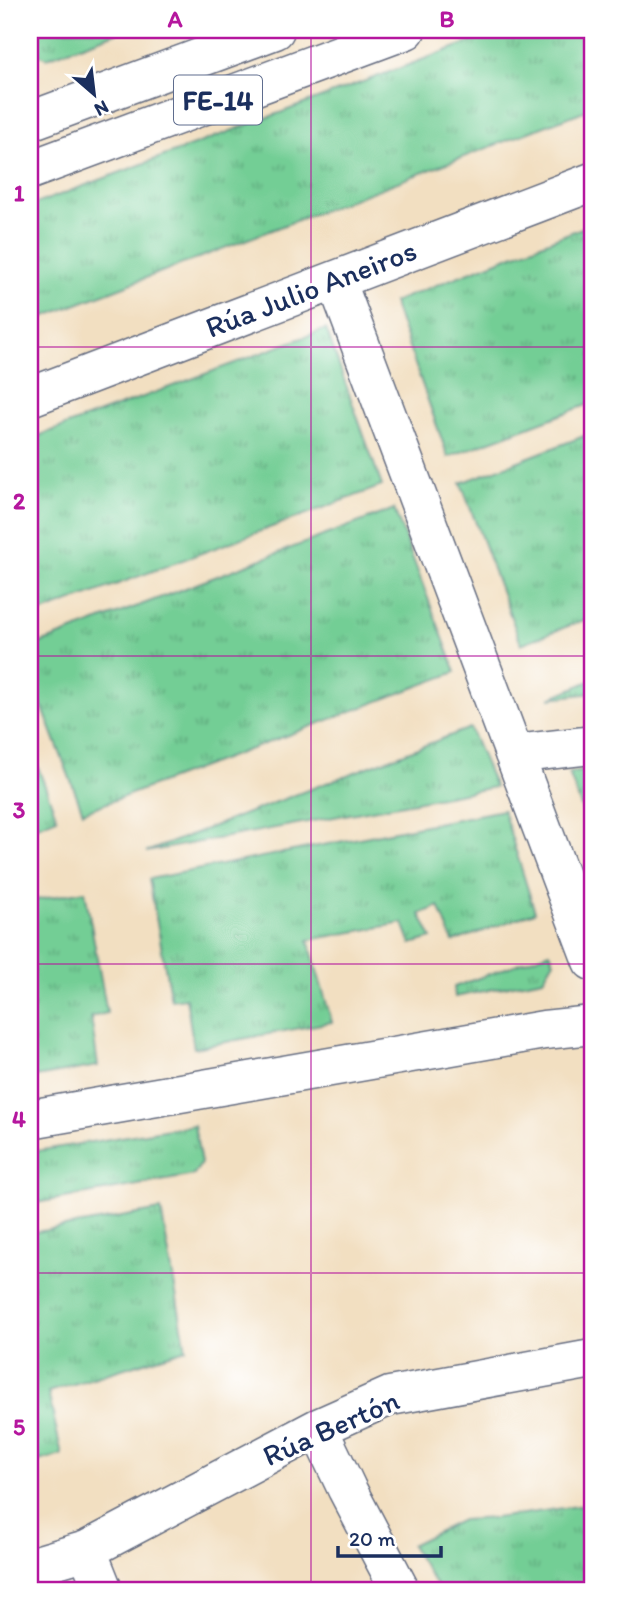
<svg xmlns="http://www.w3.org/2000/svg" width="622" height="1620" font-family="Itim,sans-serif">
<defs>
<pattern id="grass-tufts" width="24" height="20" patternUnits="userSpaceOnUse" patternTransform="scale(1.75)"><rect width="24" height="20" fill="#73ce95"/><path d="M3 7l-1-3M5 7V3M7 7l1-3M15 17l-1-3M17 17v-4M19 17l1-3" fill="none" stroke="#5ea87d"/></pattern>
</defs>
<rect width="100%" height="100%" fill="#fff"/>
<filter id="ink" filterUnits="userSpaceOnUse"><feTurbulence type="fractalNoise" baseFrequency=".0143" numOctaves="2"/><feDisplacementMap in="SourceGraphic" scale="14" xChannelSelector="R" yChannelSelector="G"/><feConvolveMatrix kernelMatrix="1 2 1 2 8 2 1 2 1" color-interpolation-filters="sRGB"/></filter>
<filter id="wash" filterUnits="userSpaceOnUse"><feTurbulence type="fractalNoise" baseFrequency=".00686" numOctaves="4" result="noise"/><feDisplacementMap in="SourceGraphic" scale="28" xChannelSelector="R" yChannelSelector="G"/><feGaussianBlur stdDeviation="1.57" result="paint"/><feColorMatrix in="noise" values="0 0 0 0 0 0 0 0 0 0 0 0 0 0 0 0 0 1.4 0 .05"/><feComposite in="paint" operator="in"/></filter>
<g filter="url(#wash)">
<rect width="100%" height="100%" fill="#f2dfc1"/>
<path fill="url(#grass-tufts)" stroke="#477e7a" stroke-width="2" d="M30 30H124L47 58 30 51Z
M502 30H592V108L30 322V206Z
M592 224V403L448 457 393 302Z
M326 329 382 486 32 616 30 610V439Z
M592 433V617L521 644 461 483Z
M394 509 456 672 83 812 30 675V647Z
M592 680V693L550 698Z
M470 728 495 787 146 852Z
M30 746 57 818 30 829Z
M592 770V837L569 773Z
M503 810 535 912 453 942 439 906 420 914 432 938 411 944 403 923 308 940 332 1022 194 1048 186 998 171 1000 149 879Z
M85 891 107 1013 91 1017 98 1066 30 1078V901Z
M550 952 554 961 543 979 455 997 454 987Z
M194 1125 201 1163 194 1175 30 1204V1152Z
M161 1210 186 1349 48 1392 62 1455 38 1461 30 1425V1233Z
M592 1504V1585L548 1590H439L411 1545 462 1520 495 1518Z"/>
</g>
<g filter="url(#ink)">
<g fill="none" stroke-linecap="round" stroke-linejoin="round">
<defs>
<path id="minor" d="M336 280 592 961
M30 397 592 182
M514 754 592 745
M30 1119 544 1030 592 1025
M318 1428 347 1489 400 1590
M87 1550 103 1590
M30 1567 87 1550 318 1428 390 1396 592 1359"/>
<path id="highway" d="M30 121 275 30
M30 170 406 30"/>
</defs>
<use href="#minor" stroke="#666d81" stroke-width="41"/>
<use href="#highway" stroke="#666d81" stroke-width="41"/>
<use href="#minor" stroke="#fff" stroke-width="38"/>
<use href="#highway" stroke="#fff" stroke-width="38"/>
</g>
</g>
<path fill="none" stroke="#b5179e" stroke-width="2" stroke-opacity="0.55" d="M311 30V1590M30 347H592M30 656H592M30 964H592M30 1273H592"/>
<g text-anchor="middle" stroke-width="6" stroke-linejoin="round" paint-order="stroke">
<rect fill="#fff" stroke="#5f6d8e" stroke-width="2" x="174" y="75.5" width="88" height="49" rx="5"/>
<g font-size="28" font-weight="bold" fill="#1b2f5e">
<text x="218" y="110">FE-14</text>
</g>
<g font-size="30" fill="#1b2f5e" stroke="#fff">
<text transform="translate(311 289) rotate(-21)" y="10">Rúa Julio Aneiros</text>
<text transform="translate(331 1428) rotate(-24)" y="10">Rúa Bertón</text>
</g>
</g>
<rect width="622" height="1620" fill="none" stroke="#fff" stroke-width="77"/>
<g transform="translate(94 94) rotate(152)" stroke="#ffffff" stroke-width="5" paint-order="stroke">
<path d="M0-5L12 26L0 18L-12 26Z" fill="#1b2f5e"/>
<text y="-10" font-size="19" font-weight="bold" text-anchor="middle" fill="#1b2f5e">N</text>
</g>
<path d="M338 1546v10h103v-10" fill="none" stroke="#1b2f5e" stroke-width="3.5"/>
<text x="349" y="1546" font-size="21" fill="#1b2f5e" stroke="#ffffff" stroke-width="5" paint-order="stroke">20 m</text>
<rect x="38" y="38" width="546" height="1544" fill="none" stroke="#b5179e" stroke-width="2.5"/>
<g font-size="23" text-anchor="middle" font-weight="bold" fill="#b5179e">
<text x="175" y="27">A</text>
<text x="447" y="27">B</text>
<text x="19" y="201">1</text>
<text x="19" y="509">2</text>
<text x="19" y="818">3</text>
<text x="19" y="1127">4</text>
<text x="19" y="1435">5</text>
</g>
</svg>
